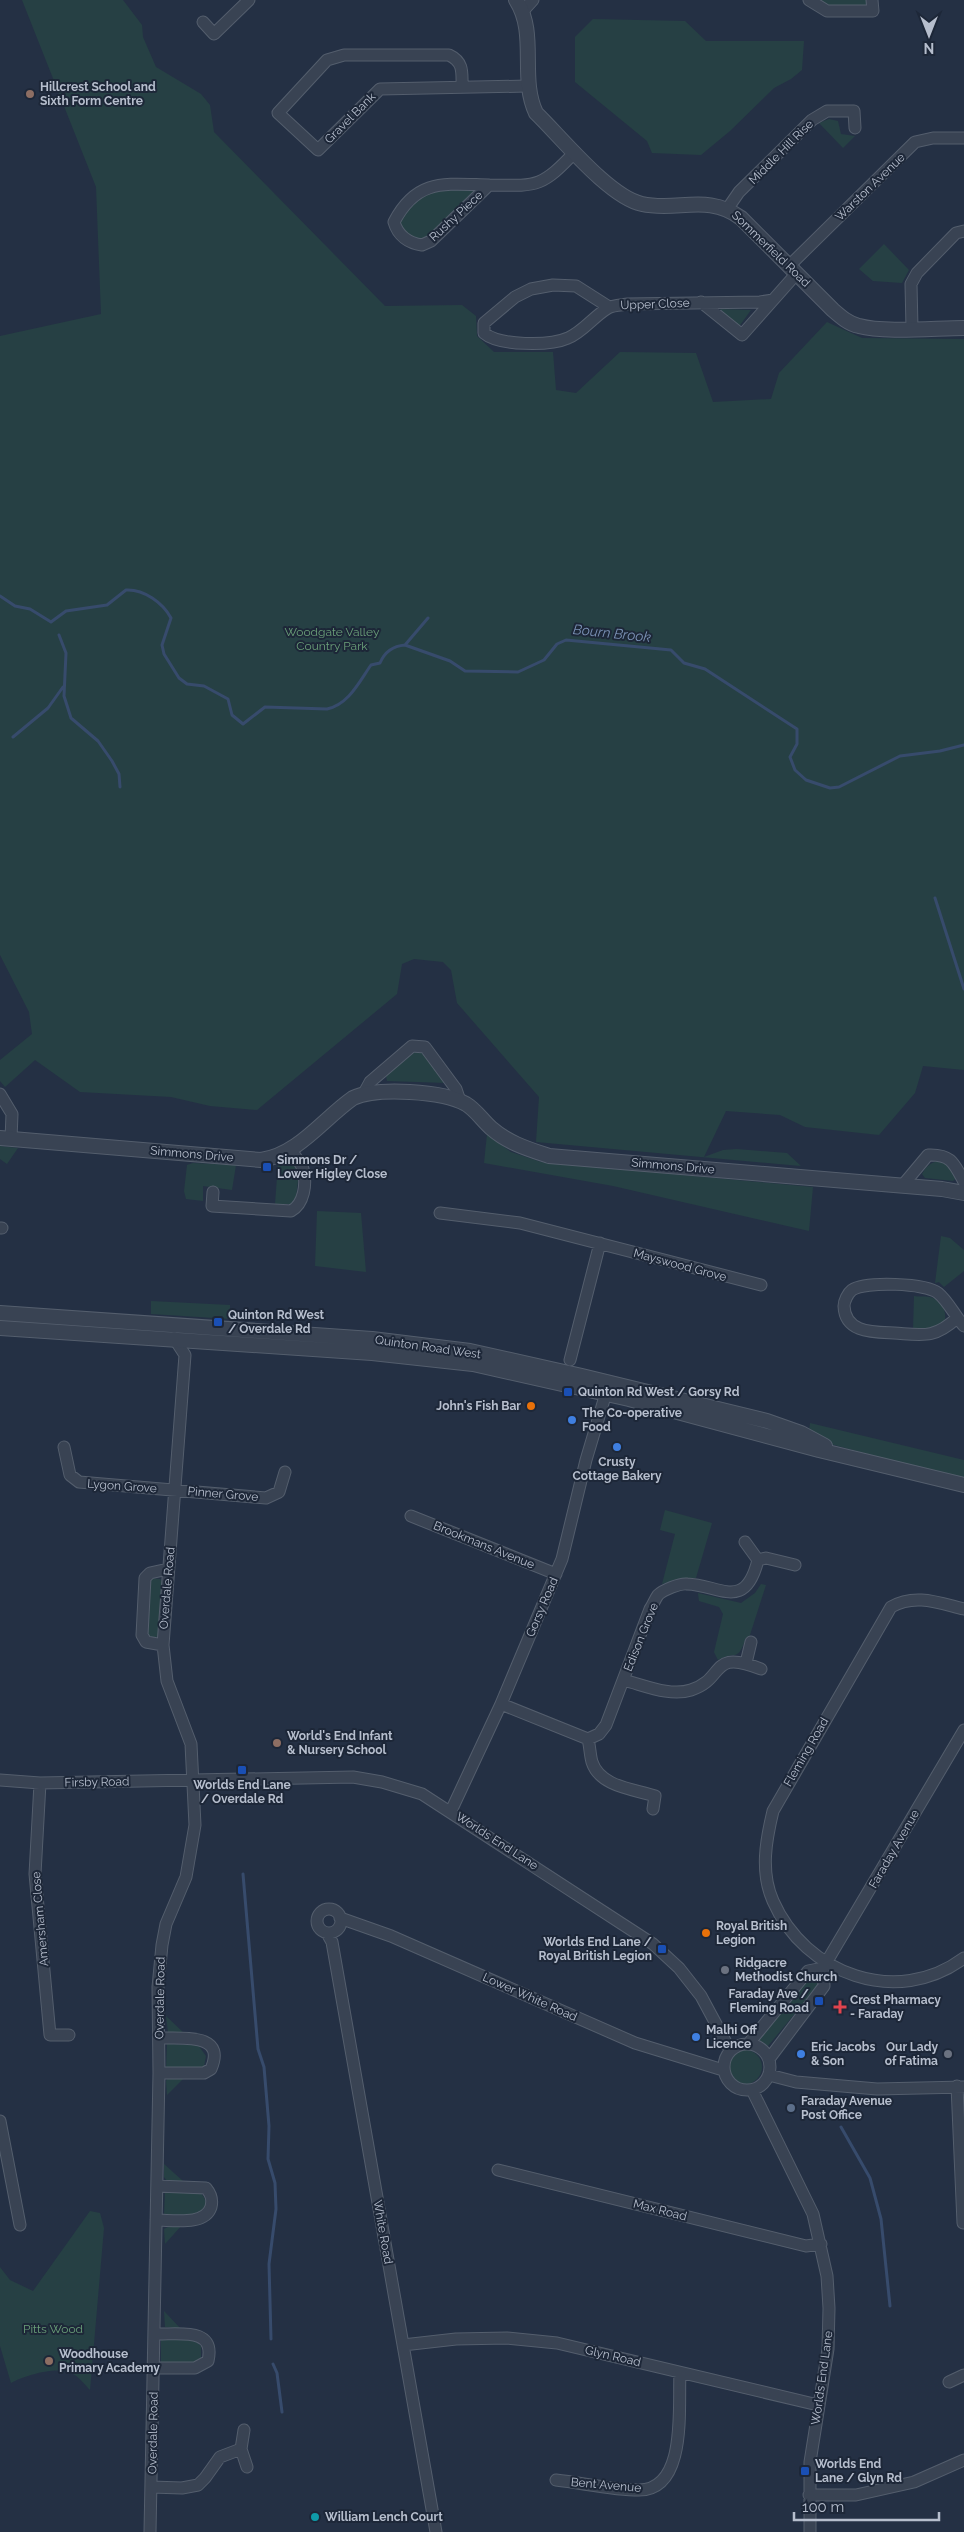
<svg xmlns="http://www.w3.org/2000/svg" width="964" height="2532" font-family="Raleway,sans-serif">
<rect width="100%" height="100%" fill="#243044"/>
<path fill="#264044" d="M22 0H123L142 25 143 37 156 67 201 94 210 105 214 132 385 306 462 305 476 316 477 336 494 352H553L556 390 576 393 620 352 696 353 713 402 771 399 779 373 827 322 862 338 964 339V1070L923 1066 915 1093 879 1135 805 1127 780 1115 726 1111 704 1157 723 1150 737 1149 787 1153 801 1166 536 1142 539 1097 457 1003 451 970 443 962 414 959 402 964 397 994 257 1110 210 1106 171 1097 80 1092 35 1060 5 1087 0 1081V1060L32 1034 29 1012 0 955V336L101 314 96 187Z
M816 0H870V8L827 7Z
M593 19 685 21 706 41H804L802 70 791 79 774 88 730 131 701 155 652 153 647 141 575 82V37Z
M829 119 838 121 841 134 855 136 843 148 819 123Z
M486 186 422 244 397 229 403 208 418 193Z
M884 244 909 270 902 283 873 281 859 269Z
M720 309 751 310 738 328Z
M416 1051 423 1052 447 1083 387 1081 386 1076Z
M487 1134 511 1152 541 1162 813 1187 809 1231 613 1186 484 1163Z
M0 1146 18 1148 7 1164 0 1159Z
M937 1161H945L952 1169 956 1178 953 1181 925 1178 922 1174C926 1167 929 1164 937 1161Z
M193 1163 236 1165 232 1190 203 1186V1201L186 1199 184 1191 187 1165Z
M278 1164 294 1166 299 1172 296 1198 291 1204H275Z
M317 1211 361 1213 366 1272 315 1266Z
M941 1236 950 1238 964 1250V1271L944 1287 939 1282 935 1283Z
M914 1296C919 1297 924 1296 930 1297 944 1300 950 1318 941 1328L913 1330Z
M151 1301 230 1305V1319L151 1314Z
M0 1320 166 1330 167 1333 0 1324Z
M810 1423 964 1460V1480L823 1442 809 1432Z
M665 1510 712 1523 696 1578H682L662 1584 675 1534 660 1530Z
M151 1578 160 1579 163 1582 159 1635 153 1640 146 1636Z
M761 1584 766 1585 749 1638H746C737 1663 737 1650 718 1660L714 1652 723 1614 719 1607 699 1601 698 1593 741 1603 755 1593Z
M818 1972 821 1982 768 2046 756 2038 813 1973Z
M166 2016 185 2034 168 2032Z
M167 2044 198 2045 206 2056 204 2066 199 2069H166Z
M728 2067a17 17 0 1 1 34 0a17 17 0 1 1-34 0Z
M169 2077H185L167 2095 166 2081Z
M164 2164 184 2182 167 2181 164 2177Z
M165 2191 201 2193C221 2219 178 2216 164 2216Z
M90 2211 100 2213 104 2228 90 2390C85 2385 79 2377 73 2374 58 2365 24 2376 11 2383L0 2346V2267L10 2280 33 2291Z
M182 2225 165 2244 164 2229 168 2227Z
M164 2311 181 2329 165 2327Z
M161 2339 194 2340 201 2346V2359L198 2362 161 2364Z"/>
<g fill="none" stroke-linecap="round" stroke-linejoin="round">
<path stroke="#374b6c" stroke-width="3" d="M0 596 15 606 30 609 51 622 66 611 107 605 126 590C144 589 163 603 171 618L162 645 164 654 179 678 187 684 204 686 228 699 232 715 243 724 265 707 327 709C349 704 359 682 371 665L380 663C385 651 393 646 405 645L450 661 465 671 518 672 544 660 557 644 566 640 671 650 684 663 705 669 797 729V744L790 757 795 770 806 780 830 788 839 787 900 756 940 751 964 745
M59 635 66 653 64 696 71 718 98 741 112 761 119 774 120 787
M405 645 428 618
M13 737 48 708 63 687
M935 898 964 989
M243 1874 258 2049 264 2067 269 2126 268 2159 275 2183 276 2209 269 2264 271 2339
M841 2127 870 2178 881 2219 890 2306
M273 2364 277 2373 282 2412"/>
<defs>
<path id="minor" d="M809 0 827 11H873L872 0
M523 11 533 0
M203 22 214 34 249 0
M462 87C462 73 464 62 449 55H344L327 60 278 113 318 150 380 89 527 86
M489 185C445 184 417 178 394 222 398 236 409 243 422 245L431 241 489 185C537 186 541 188 575 152
M728 208 739 192 812 120 827 111H854L855 128
M789 266 915 142 933 138H964
M701 302 742 335 797 273
M609 307 576 286 553 285 531 289 515 297 484 323V333C499 346 550 346 568 338 583 332 594 316 608 308 613 305 622 305 628 304L760 302 773 300
M912 328 911 284 917 273 956 233 964 231
M364 1093 370 1082 412 1046 425 1047 456 1089 460 1101
M0 1094 12 1114 11 1139
M902 1186 928 1155C951 1154 954 1163 964 1182
M213 1192 212 1206 291 1211C304 1204 307 1184 303 1169 301 1163 294 1155 290 1149
M440 1213 520 1223 761 1285
M0 1228H2
M957 1318C934 1339 923 1335 894 1333 873 1332 845 1333 844 1306 844 1301 848 1293 852 1290 865 1281 926 1283 938 1293 948 1301 955 1316 964 1326
M570 1360 600 1243
M64 1447 70 1475 79 1482 266 1498 279 1492 285 1472
M411 1516 556 1574
M758 1560 766 1558 795 1565
M964 1609C939 1603 915 1593 891 1607L773 1811C766 1840 760 1872 773 1901 805 1974 897 2008 964 1958
M163 1645 146 1642 142 1635 145 1578 150 1573 168 1569
M746 1663 751 1642
M623 1680C644 1685 670 1697 691 1690 726 1679 709 1648 761 1669
M501 1704 588 1739 599 1734 606 1725 650 1609C653 1605 655 1599 658 1595 663 1590 680 1583 687 1584 720 1585 745 1612 758 1560L745 1542
M588 1739C590 1747 590 1755 592 1762 600 1787 634 1789 655 1796L653 1809
M0 1780 40 1783 353 1777 382 1782 422 1794 653 1944 679 1968 701 1996 730 2050
M40 1783 35 1874 50 2035H69
M451 1811 501 1704 562 1559 586 1460 606 1393
M317 1921a12 12 0 1 1 24 0a12 12 0 1 1-24 0Z
M340 1918 391 1936 635 2043 723 2070
M327 1933 332 1942 436 2532
M749 2043 808 1971 823 1968
M724 2067a23 23 0 1 1 46 0a23 23 0 1 1-46 0Z
M769 2059 824 1986 823 1968 964 1730
M159 2073H204L211 2069C227 2032 181 2039 159 2038
M769 2075 796 2082 877 2089 964 2087
M957 2086 963 2223
M752 2090 813 2214 827 2276 829 2308 828 2349 810 2462V2532
M0 2121 20 2225
M498 2170 806 2246 821 2244
M156 2220C173 2220 205 2226 211 2207 213 2199 211 2194 206 2188L157 2186
M403 2345 456 2339 507 2338 557 2343 818 2405
M154 2368H195L208 2361C216 2326 177 2335 154 2334
M949 2382 964 2375
M241 2449 244 2430
M556 2480C583 2483 612 2490 639 2490 688 2490 678 2405 680 2373
M151 2487 182 2488 198 2485 205 2478 220 2457 241 2449 247 2467
M809 2495H856L914 2482 964 2460
M150 2532 159 2073 158 1987 162 1945 166 1924 186 1877 195 1825 191 1744 167 1681 163 1645 185 1355 174 1338"/>
<path id="tertiary" d="M516 0C538 34 519 77 536 113 561 137 609 197 642 204 677 212 708 193 741 218L833 310C841 317 849 324 859 326 884 333 936 328 964 328
M0 1138 261 1160C298 1155 323 1119 353 1098 377 1087 443 1091 466 1104 476 1110 482 1120 491 1128 508 1143 528 1149 549 1156L942 1189 964 1193
M0 1313 372 1339 470 1351 582 1376 767 1421 801 1433 825 1446
M0 1328 372 1353 473 1364 629 1399 819 1450 964 1485"/>
</defs>
<use href="#minor" stroke="#545e6d" stroke-width="13"/>
<use href="#tertiary" stroke="#545e6d" stroke-width="16"/>
<use href="#minor" stroke="#394353" stroke-width="11"/>
<use href="#tertiary" stroke="#394353" stroke-width="14"/>
</g>
<g fill="#8d6e63" stroke="#1d2738" stroke-width="2">
<circle cx="30" cy="94" r="5"/>
<circle cx="277" cy="1743" r="5"/>
<circle cx="49" cy="2361" r="5"/>
</g>
<g fill="#1a4fb4" stroke="#1d2738" stroke-width="2">
<rect x="262" y="1162" width="10" height="10" rx="2.5"/>
<rect x="213" y="1317" width="10" height="10" rx="2.5"/>
<rect x="563" y="1387" width="10" height="10" rx="2.5"/>
<rect x="237" y="1765" width="10" height="10" rx="2.5"/>
<rect x="657" y="1944" width="10" height="10" rx="2.5"/>
<rect x="814" y="1996" width="10" height="10" rx="2.5"/>
<rect x="800" y="2466" width="10" height="10" rx="2.5"/>
</g>
<g fill="#e8710a" stroke="#1d2738" stroke-width="2">
<circle cx="531" cy="1406" r="5"/>
<circle cx="706" cy="1933" r="5"/>
</g>
<g fill="#3f7fe0" stroke="#1d2738" stroke-width="2">
<circle cx="572" cy="1420" r="5"/>
<circle cx="617" cy="1447" r="5"/>
<circle cx="696" cy="2037" r="5"/>
<circle cx="801" cy="2054" r="5"/>
</g>
<g fill="#6b7280" stroke="#1d2738" stroke-width="2">
<circle cx="725" cy="1970" r="5"/>
<circle cx="948" cy="2054" r="5"/>
</g>
<path fill="#e0444e" stroke="#1d2738" stroke-width="2" d="M837.5 1999.5h5v5h5v5h-5v5h-5v-5h-5v-5h5z"/>
<circle fill="#5c6f8a" stroke="#1d2738" stroke-width="2" cx="791" cy="2108" r="5"/>
<circle fill="#0f9aa8" stroke="#1d2738" stroke-width="2" cx="315" cy="2517" r="5"/>
<g text-anchor="middle" stroke-width="4" stroke-linejoin="round" paint-order="stroke">
<g font-size="12" font-weight="bold" fill="#b6becd" stroke="#1d2738" text-anchor="start">
<text x="40" y="91">Hillcrest School and<tspan x="40" dy="14">Sixth Form Centre</tspan></text>
<text x="277" y="1164">Simmons Dr /<tspan x="277" dy="14">Lower Higley Close</tspan></text>
<text x="228" y="1319">Quinton Rd West<tspan x="228" dy="14">/ Overdale Rd</tspan></text>
<text x="578" y="1396">Quinton Rd West / Gorsy Rd</text>
<text x="521" y="1410" text-anchor="end">John's Fish Bar</text>
<text x="582" y="1417">The Co-operative<tspan x="582" dy="14">Food</tspan></text>
<text x="617" y="1466" text-anchor="middle">Crusty<tspan x="617" dy="14">Cottage Bakery</tspan></text>
<text x="287" y="1740">World's End Infant<tspan x="287" dy="14">&amp; Nursery School</tspan></text>
<text x="242" y="1789" text-anchor="middle">Worlds End Lane<tspan x="242" dy="14">/ Overdale Rd</tspan></text>
<text x="716" y="1930">Royal British<tspan x="716" dy="14">Legion</tspan></text>
<text x="652" y="1946" text-anchor="end">Worlds End Lane /<tspan x="652" dy="14">Royal British Legion</tspan></text>
<text x="735" y="1967">Ridgacre<tspan x="735" dy="14">Methodist Church</tspan></text>
<text x="809" y="1998" text-anchor="end">Faraday Ave /<tspan x="809" dy="14">Fleming Road</tspan></text>
<text x="850" y="2004">Crest Pharmacy<tspan x="850" dy="14">- Faraday</tspan></text>
<text x="706" y="2034">Malhi Off<tspan x="706" dy="14">Licence</tspan></text>
<text x="811" y="2051">Eric Jacobs<tspan x="811" dy="14">&amp; Son</tspan></text>
<text x="938" y="2051" text-anchor="end">Our Lady<tspan x="938" dy="14">of Fatima</tspan></text>
<text x="801" y="2105">Faraday Avenue<tspan x="801" dy="14">Post Office</tspan></text>
<text x="59" y="2358">Woodhouse<tspan x="59" dy="14">Primary Academy</tspan></text>
<text x="815" y="2468">Worlds End<tspan x="815" dy="14">Lane / Glyn Rd</tspan></text>
<text x="325" y="2521">William Lench Court</text>
</g>
<g font-size="12" fill="#b6becd" stroke="#1d2738">
<text transform="translate(350 118) rotate(-45)" y="4">Gravel Bank</text>
<text transform="translate(781 152) rotate(-45)" y="4">Middle Hill Rise</text>
<text transform="translate(870 187) rotate(-44)" y="4">Warston Avenue</text>
<text transform="translate(456 216) rotate(-43)" y="4">Rushy Piece</text>
<text transform="translate(771 249) rotate(44)" y="4">Sommerfield Road</text>
<text transform="translate(655 304) rotate(-2)" y="4">Upper Close</text>
<text transform="translate(192 1154) rotate(5)" y="4">Simmons Drive</text>
<text transform="translate(673 1166) rotate(5)" y="4">Simmons Drive</text>
<text transform="translate(680 1265) rotate(15)" y="4">Mayswood Grove</text>
<text transform="translate(428 1347) rotate(8)" y="4">Quinton Road West</text>
<text transform="translate(122 1486) rotate(4)" y="4">Lygon Grove</text>
<text transform="translate(223 1494) rotate(5)" y="4">Pinner Grove</text>
<text transform="translate(484 1545) rotate(22)" y="4">Brookmans Avenue</text>
<text transform="translate(167 1588) rotate(-85)" y="4">Overdale Road</text>
<text transform="translate(542 1607) rotate(-67)" y="4">Gorsy Road</text>
<text transform="translate(641 1637) rotate(-68)" y="4">Edison Grove</text>
<text transform="translate(806 1752) rotate(-60)" y="4">Fleming Road</text>
<text transform="translate(97 1782) rotate(-1)" y="4">Firsby Road</text>
<text transform="translate(497 1841) rotate(33)" y="4">Worlds End Lane</text>
<text transform="translate(894 1849) rotate(-60)" y="4">Faraday Avenue</text>
<text transform="translate(40 1919) rotate(-95)" y="4">Amersham Close</text>
<text transform="translate(530 1997) rotate(24)" y="4">Lower White Road</text>
<text transform="translate(160 1998) rotate(-89)" y="4">Overdale Road</text>
<text transform="translate(660 2210) rotate(14)" y="4">Max Road</text>
<text transform="translate(383 2232) rotate(80)" y="4">White Road</text>
<text transform="translate(613 2356) rotate(13)" y="4">Glyn Road</text>
<text transform="translate(822 2378) rotate(-82)" y="4">Worlds End Lane</text>
<text transform="translate(153 2433) rotate(-89)" y="4">Overdale Road</text>
<text transform="translate(606 2485) rotate(5)" y="4">Bent Avenue</text>
</g>
<g font-size="12" fill="#6ba079" stroke="#1d2738">
<text x="332" y="636">Woodgate Valley<tspan x="332" dy="14">Country Park</tspan></text>
<text x="53" y="2333">Pitts Wood</text>
</g>
<g font-size="14" font-style="italic" fill="#7b92b6" stroke="#1d2738">
<text transform="translate(612 633) rotate(6)" y="5">Bourn Brook</text>
</g>
</g>
<g transform="translate(929 35) rotate(180)" stroke="#1d2738" stroke-width="4" paint-order="stroke">
<path d="M0-4L9 19L0 12L-9 19Z" fill="#b6becd"/>
<text y="-8" font-size="14" font-weight="bold" text-anchor="middle" fill="#b6becd">N</text>
</g>
<path d="M794 2512v8h145v-8" fill="none" stroke="#b6becd" stroke-width="2.5"/>
<text x="802" y="2512" font-size="15" fill="#b6becd" stroke="#1d2738" stroke-width="4" paint-order="stroke">100 m</text>
</svg>
